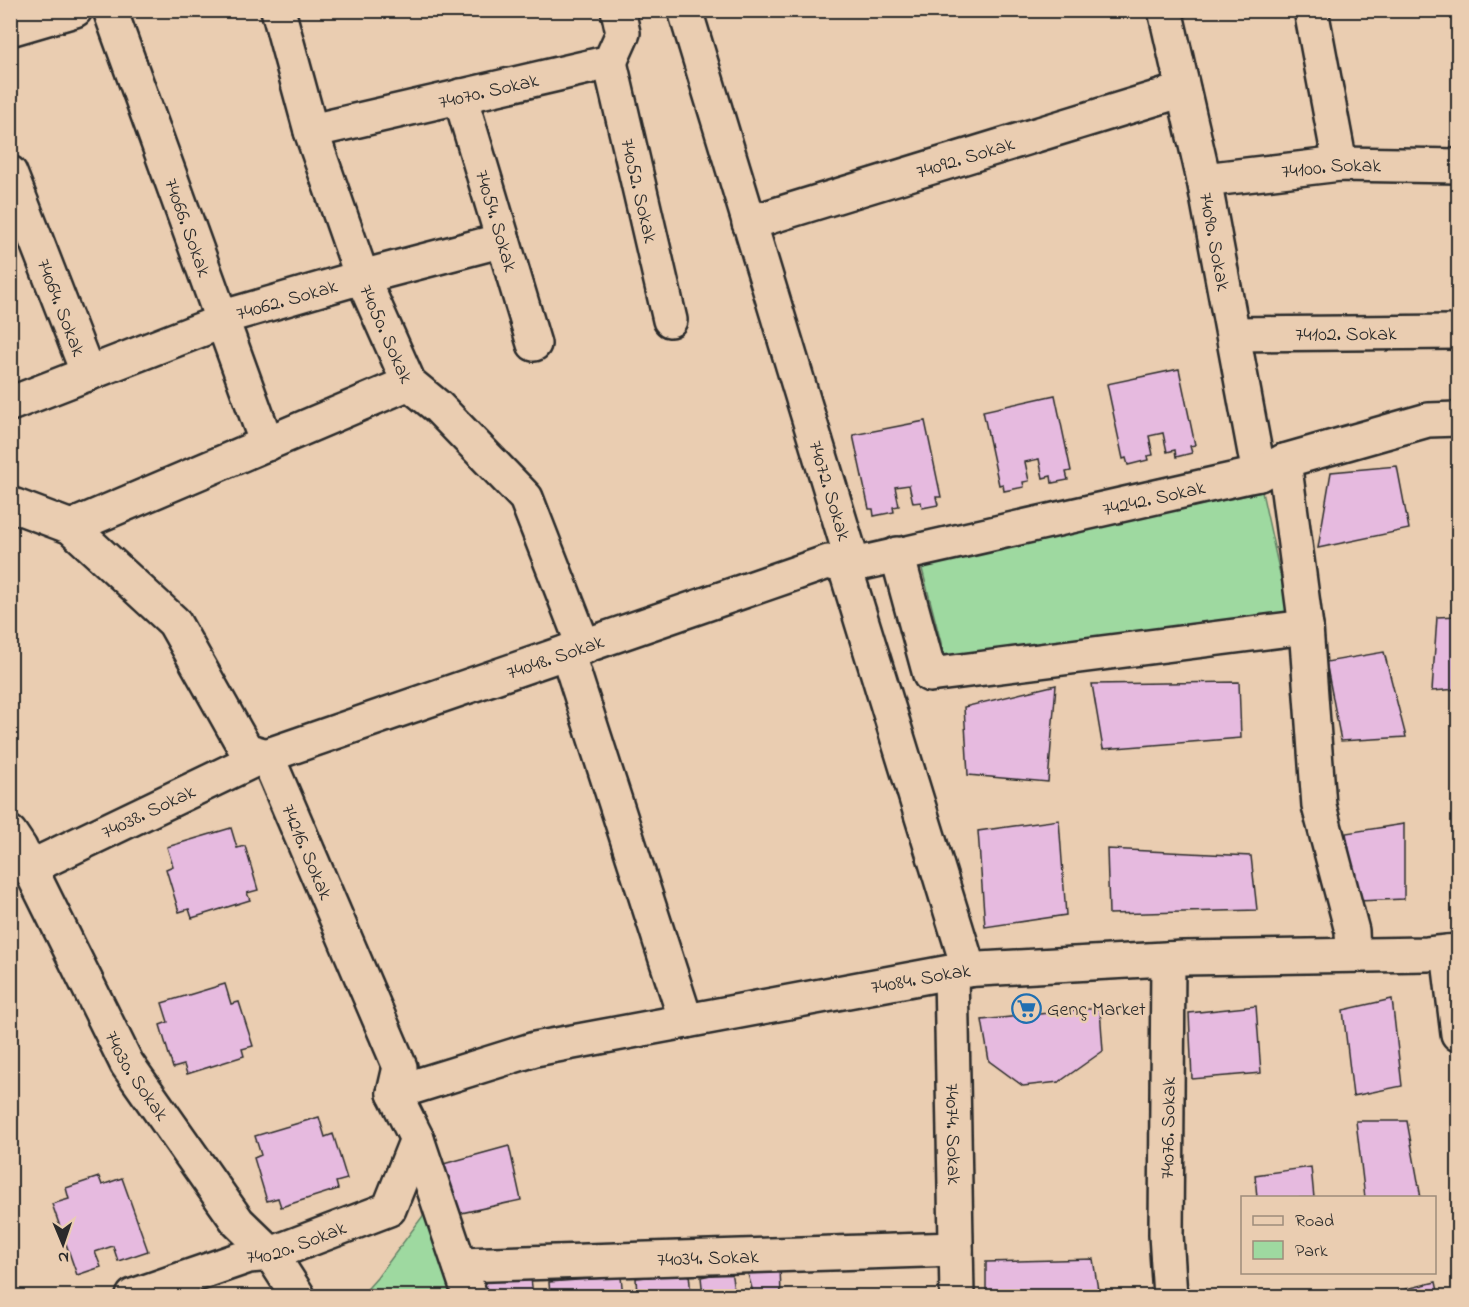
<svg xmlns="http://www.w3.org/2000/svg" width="1469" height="1307" font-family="'Indie Flower',sans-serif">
<rect width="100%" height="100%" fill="#eacdb1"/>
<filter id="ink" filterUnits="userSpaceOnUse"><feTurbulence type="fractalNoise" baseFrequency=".0167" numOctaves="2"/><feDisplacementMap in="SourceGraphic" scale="12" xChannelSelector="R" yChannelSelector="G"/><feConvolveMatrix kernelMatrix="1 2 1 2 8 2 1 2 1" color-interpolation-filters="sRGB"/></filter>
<g filter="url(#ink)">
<path fill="#9ed9a0" stroke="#648266" stroke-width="1.5" d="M1262 492 1289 615 946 662 921 565Z
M425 1213 453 1296H361L377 1278Z"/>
<path fill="#e6badf" stroke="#2b2b2b" stroke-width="1.5" d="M1179 369 1195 445 1190 446 1192 453 1176 457 1175 450 1167 452 1163 433 1149 436 1153 455 1147 456 1148 460 1128 465 1126 458 1123 459 1107 384Z
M1055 395 1071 471 1066 472 1068 480 1052 483 1051 476 1043 478 1039 459 1025 462 1029 481 1023 482 1024 487 1004 491 1003 484 999 485 983 411Z
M925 421 941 497H936L938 505 922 508 921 502 913 503 909 485 895 487 899 506 893 507 894 512 874 516 873 509H869L853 435Z
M1397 466 1409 529 1318 548 1331 472Z
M1458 616V689L1432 691 1437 617Z
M1384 652 1406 737 1341 741 1326 662Z
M1239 682 1241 738 1103 749 1092 684Z
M1056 685 1048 782 968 775 964 707Z
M1059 820 1066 915 985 927 978 831Z
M1404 824V899L1358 901 1346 833Z
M231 828 237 848 245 846 258 890 247 893 250 900 192 918 189 909 179 912 166 869 173 866 167 847Z
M1107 849 1251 856 1257 910 1109 914Z
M225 984 231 1004 239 1002 253 1046 242 1049 244 1056 187 1074 184 1065 173 1068 160 1025 168 1022 162 1003Z
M1392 999 1402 1086 1353 1096 1343 1010Z
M1256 1006 1261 1073 1192 1079 1189 1013Z
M1086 1009H1100L1103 1051 1059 1082 1023 1086 989 1061 982 1020Z
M319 1117 325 1137 333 1134 347 1179 336 1182 338 1189 281 1207 278 1198 267 1201 254 1158 261 1155 255 1136Z
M1356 1121H1407L1421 1198H1365Z
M509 1146 521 1200 452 1215 436 1166Z
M1311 1167 1314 1198H1257L1255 1175Z
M99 1177 102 1185 122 1178 148 1251 118 1261 113 1246 95 1252 101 1267 77 1275 52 1204 69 1199 66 1188Z
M1093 1259 1099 1296H986V1262Z
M780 1265 781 1296H754L748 1274Z
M10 1271 19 1295 16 1296H10Z
M731 1271 735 1296H703L701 1277Z
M689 1273 691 1296H637L636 1278Z
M621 1277 623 1296H550L549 1282Z
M531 1278 533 1296H489L483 1280Z
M1436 1282 1439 1296H1389V1293Z"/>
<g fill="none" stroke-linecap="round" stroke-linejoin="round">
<defs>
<g id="minor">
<path id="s1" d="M110 10 267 444"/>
<path id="s2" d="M278 10 311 131 362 277 409 383 438 407 526 498 584 647"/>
<path id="s3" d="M685 10 850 554 845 567 969 970"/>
<path id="s4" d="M1165 10 1204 180 1259 474"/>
<path d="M1311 10 1340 164"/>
<path id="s5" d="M610 62 670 320"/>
<path id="s6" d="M460 96 534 344"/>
<path id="s7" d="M311 131 610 62 623 33 618 10"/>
<path id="s8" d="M10 173 88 374"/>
<path id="s9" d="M1204 180 1340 164 1458 166"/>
<path id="s10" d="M749 223 1183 90"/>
<path id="s11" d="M1234 334 1458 332"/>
<path id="s12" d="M10 404 213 325 220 318 362 277 503 240"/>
<path d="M1284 461 1306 627 1319 806 1352 931 1353 954"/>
<path id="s13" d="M10 504 71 527 174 622 246 750 267 756 400 1067 394 1093 417 1139 470 1296"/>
<path d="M71 527 409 383"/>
<path d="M897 554 930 675 1306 627"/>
<path d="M567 652 686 1021"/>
<path id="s14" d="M10 833 20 848 127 1064 238 1222 271 1254 298 1296"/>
<path id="s15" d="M29 868 254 760 828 562 845 567 1249 476 1259 474 1284 461 1428 420 1458 419"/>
<path d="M1448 952 1458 1034"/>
<path d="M1168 959 1166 1235 1170 1296"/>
<path id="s16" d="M951 972 957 1296"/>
<path id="s17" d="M394 1093 535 1049 961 970 1183 958 1427 954 1458 951"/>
<path id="s18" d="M460 1265 956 1249"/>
<path id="s19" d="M133 1296 249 1256 271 1254 389 1209 417 1139"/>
</g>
<path id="major" d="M10 29 75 10"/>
</defs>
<use href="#minor" stroke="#2b2b2b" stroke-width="38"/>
<use href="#major" stroke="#2b2b2b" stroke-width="38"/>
<use href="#minor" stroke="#eacdb1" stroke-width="33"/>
<use href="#major" stroke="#eacdb1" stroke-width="33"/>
</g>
</g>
<defs>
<symbol id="supermarket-ring" viewBox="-11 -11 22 22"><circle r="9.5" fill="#eacdb1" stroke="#1f6fb2" stroke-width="1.5"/><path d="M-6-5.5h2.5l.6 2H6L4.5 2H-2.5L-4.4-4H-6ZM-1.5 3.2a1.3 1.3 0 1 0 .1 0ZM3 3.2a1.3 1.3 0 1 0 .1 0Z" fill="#1f6fb2"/></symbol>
</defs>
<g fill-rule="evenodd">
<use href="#supermarket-ring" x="1010" y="992" width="33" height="33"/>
</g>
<g text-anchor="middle" stroke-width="5" stroke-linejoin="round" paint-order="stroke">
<g font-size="20" fill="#2b2b2b" stroke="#eacdb1">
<text dy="7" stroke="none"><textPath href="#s7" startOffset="182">74070. Sokak</textPath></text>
<text dy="7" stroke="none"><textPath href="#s10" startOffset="226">74092. Sokak</textPath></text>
<text dy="7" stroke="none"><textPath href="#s9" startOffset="128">74100. Sokak</textPath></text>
<text dy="7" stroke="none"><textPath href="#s5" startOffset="132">74052. Sokak</textPath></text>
<text dy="7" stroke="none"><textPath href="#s6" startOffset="130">74054. Sokak</textPath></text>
<text dy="7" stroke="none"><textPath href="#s1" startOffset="231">74066. Sokak</textPath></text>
<text dy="7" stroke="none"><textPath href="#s4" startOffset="237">74090. Sokak</textPath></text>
<text dy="7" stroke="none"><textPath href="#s12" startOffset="297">74062. Sokak</textPath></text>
<text dy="7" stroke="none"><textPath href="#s8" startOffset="144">74064. Sokak</textPath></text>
<text dy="7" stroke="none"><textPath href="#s2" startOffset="342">74050. Sokak</textPath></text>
<text dy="7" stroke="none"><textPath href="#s11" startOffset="112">74102. Sokak</textPath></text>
<text dy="7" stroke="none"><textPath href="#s3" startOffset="502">74072. Sokak</textPath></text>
<text dy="7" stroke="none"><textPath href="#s15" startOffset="1191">74242. Sokak</textPath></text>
<text dy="7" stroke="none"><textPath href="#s15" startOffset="568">74048. Sokak</textPath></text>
<text dy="7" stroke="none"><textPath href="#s15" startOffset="132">74038. Sokak</textPath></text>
<text dy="7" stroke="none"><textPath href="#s13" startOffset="478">74216. Sokak</textPath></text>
<text dy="7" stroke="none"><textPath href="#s17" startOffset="540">74084. Sokak</textPath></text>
<text dy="7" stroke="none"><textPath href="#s14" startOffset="274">74030. Sokak</textPath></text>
<text transform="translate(1167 1128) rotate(-89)" y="7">74076. Sokak</text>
<text dy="7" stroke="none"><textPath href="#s16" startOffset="162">74074. Sokak</textPath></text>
<text dy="7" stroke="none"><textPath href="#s19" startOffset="172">74020. Sokak</textPath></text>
<text dy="7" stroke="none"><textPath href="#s18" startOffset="248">74034. Sokak</textPath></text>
</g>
<g font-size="20" fill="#2b2b2b" stroke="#eacdb1" text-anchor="start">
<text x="1047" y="1015">Genç Market</text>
</g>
</g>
<rect width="1469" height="1307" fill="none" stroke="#eacdb1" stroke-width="36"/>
<rect x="18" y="18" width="1433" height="1271" fill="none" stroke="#2b2b2b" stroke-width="2" filter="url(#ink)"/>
<rect x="1241" y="1196" width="195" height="78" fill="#eacdb1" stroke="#9e8c7b" stroke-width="1.5"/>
<rect x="1253" y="1216" width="30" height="9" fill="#eacdb1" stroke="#9e8c7b" stroke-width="1.5"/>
<text x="1295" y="1226" font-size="18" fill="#2b2b2b">Road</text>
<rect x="1253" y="1241" width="30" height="18" fill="#9ed9a0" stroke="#9e8c7b" stroke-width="1.5"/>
<text x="1295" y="1256" font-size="18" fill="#2b2b2b">Park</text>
<g transform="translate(63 1244) rotate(178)" stroke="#eacdb1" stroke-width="4.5" paint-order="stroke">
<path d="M0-4.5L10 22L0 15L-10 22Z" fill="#2b2b2b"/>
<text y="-9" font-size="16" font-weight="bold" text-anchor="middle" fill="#2b2b2b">N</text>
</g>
</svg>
